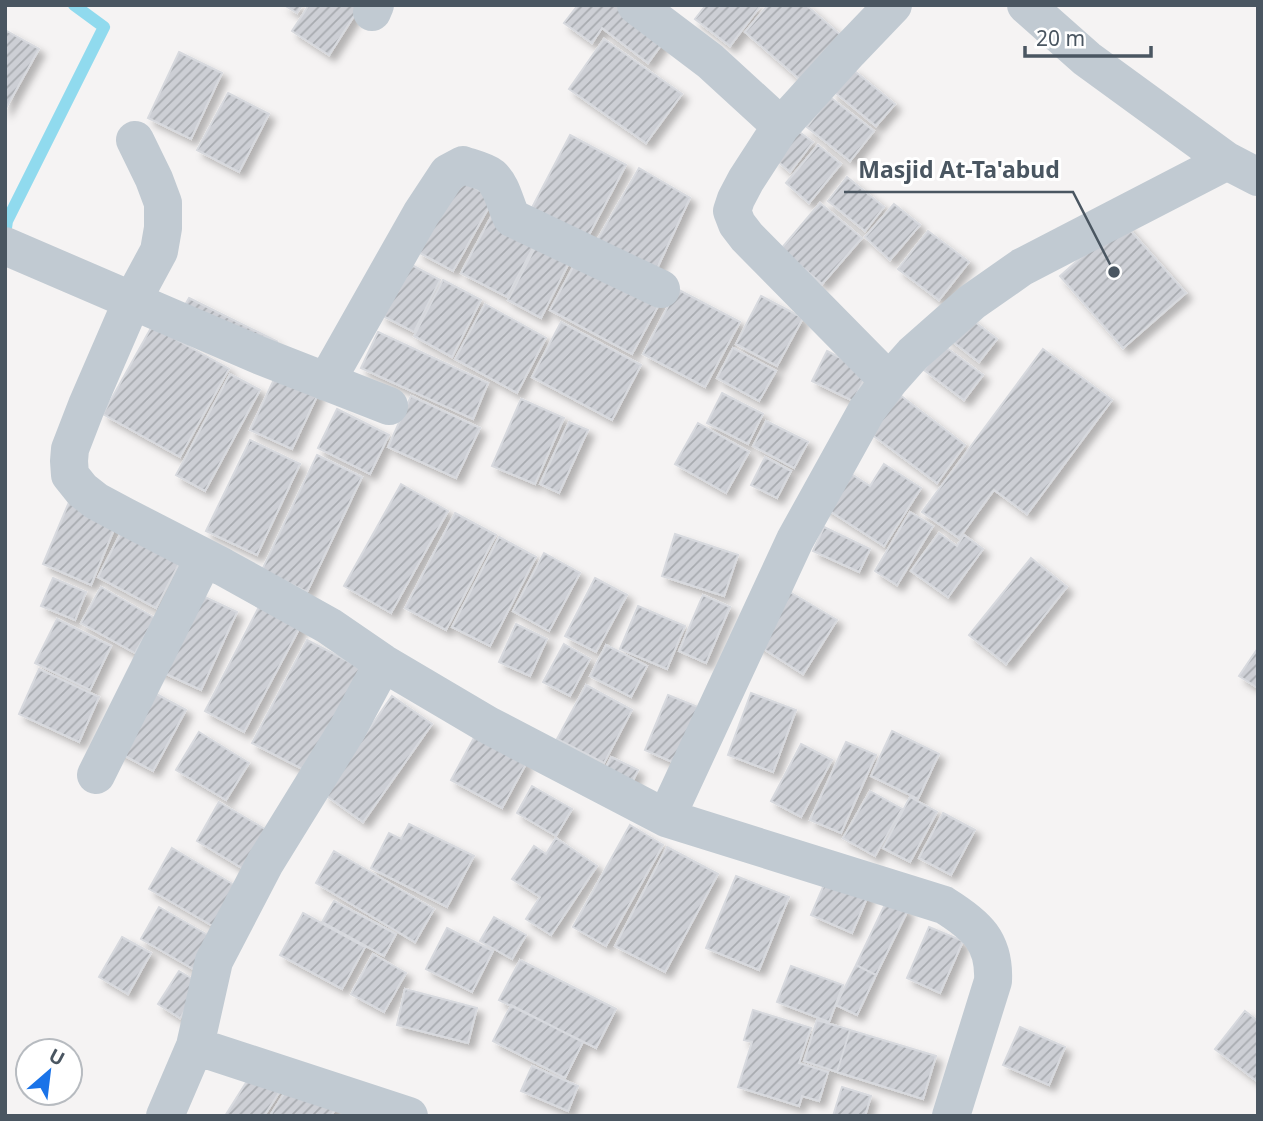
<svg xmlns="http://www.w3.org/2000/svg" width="1263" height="1121" font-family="'Noto Sans',sans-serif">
<defs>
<pattern id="building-hatch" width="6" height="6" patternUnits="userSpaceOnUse" patternTransform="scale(1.75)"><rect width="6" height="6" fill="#cdcfd5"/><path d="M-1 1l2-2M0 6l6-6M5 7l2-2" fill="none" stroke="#a8abb0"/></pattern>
<filter id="shadow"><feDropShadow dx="6" dy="6" stdDeviation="3.5" flood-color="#0004"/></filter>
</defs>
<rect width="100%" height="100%" fill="#f5f3f3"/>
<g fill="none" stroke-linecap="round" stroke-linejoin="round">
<path stroke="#90daee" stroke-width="12" d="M5 235 7 221 104 27 74 5"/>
</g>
<path fill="url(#building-hatch)" stroke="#d7d9de" stroke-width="2" filter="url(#shadow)" d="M284 5H302L297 13Z
M309 5H361L329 55 292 31Z
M578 5H625L667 37 648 63 602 28 592 43 564 23Z
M706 5H761L730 46 695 19Z
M768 5H806L844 38 804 83 745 32Z
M5 30 39 49 5 110Z
M604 39 682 94 646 143 569 89Z
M179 52 222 73 191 139 148 118Z
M851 68 895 104 876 126 832 90Z
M228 93 269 114 239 172 197 150Z
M830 97 874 131 850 161 807 127Z
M798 131 813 142 790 172 775 159Z
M570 135 626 165 582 248 526 219Z
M818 145 841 164 809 203 786 183Z
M639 168 690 198 652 279 593 247Z
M847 177 884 207 865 231 828 201Z
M458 179 494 198 453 271 418 252Z
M820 203 862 238 822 284 781 249Z
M894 204 920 225 890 260 865 237Z
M491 217 537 240 507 297 461 273Z
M1122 221 1186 293 1123 348 1060 276Z
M928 231 969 262 939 300 898 269Z
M540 238 573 255 541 318 508 300Z
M580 254 662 299 632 354 550 310Z
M408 263 440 280 414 332 381 315Z
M443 280 481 300 452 357 414 336Z
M677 289 740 322 705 387 643 354Z
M761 296 803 318 777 366 736 344Z
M189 298 278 342 182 310Z
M485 304 546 338 517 393 455 359Z
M962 312 997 339 979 362 944 335Z
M561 322 641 365 612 420 532 377Z
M152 326 229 369 180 457 103 414Z
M378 332 488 383 473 419 361 368Z
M943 345 983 375 964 400 924 370Z
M733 348 776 371 759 401 717 378Z
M1043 349 1112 400 1027 514 994 490 959 538 922 512Z
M827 351 868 372 853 401 812 381Z
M277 373 319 392 292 449 250 430Z
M230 374 260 390 205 491 176 475Z
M722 393 763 414 748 444 707 423Z
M900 395 965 445 937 483 871 434Z
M411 396 480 428 456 478 388 447Z
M521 399 564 418 535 484 492 466Z
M337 409 389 435 370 474 318 448Z
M766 421 808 442 794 468 753 446Z
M569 422 588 430 559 493 540 484Z
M698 423 749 452 726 493 675 464Z
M250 440 300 464 257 555 206 531Z
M317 455 362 477 307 592 262 570Z
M765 457 791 471 777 498 751 485Z
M884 464 921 488 884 546 822 506 845 470 870 486Z
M401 484 448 511 391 613 344 586Z
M72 495 120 515 91 585 43 564Z
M910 512 933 526 897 585 875 571Z
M455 513 496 535 446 630 405 608Z
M126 523 184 554 156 608 98 577Z
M824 527 870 549 859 572 813 551Z
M939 533 957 546 964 535 983 549 948 597 911 571Z
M675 534 738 555 724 596 662 576Z
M499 537 536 557 490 646 452 627Z
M544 553 580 573 549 631 513 611Z
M1031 558 1067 587 1006 664 969 635Z
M53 578 86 592 75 620 41 606Z
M595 578 627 595 596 652 565 636Z
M101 587 155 618 135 653 81 623Z
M783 588 837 620 803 674 751 641Z
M190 590 237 612 201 690 153 668Z
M703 595 730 607 706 663 679 651Z
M264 597 305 618 244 732 205 711Z
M638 606 685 626 667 669 620 649Z
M57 619 111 646 90 690 35 663Z
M516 624 547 639 530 676 499 662Z
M307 640 365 670 310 773 252 743Z
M564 644 590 659 570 696 543 682Z
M606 645 647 666 631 697 590 676Z
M1258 648V688L1239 676Z
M39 669 99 697 79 742 19 714Z
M586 685 632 710 604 763 557 739Z
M147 689 186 710 153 771 114 750Z
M751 693 796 710 773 772 728 755Z
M668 695 703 709 679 765 645 750Z
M392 696 432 724 363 822 324 794Z
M892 731 939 754 918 799 871 776Z
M199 732 249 763 226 800 176 770Z
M476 734 527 762 502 808 451 780Z
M846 742 876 755 841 833 810 820Z
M801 744 832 760 801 817 771 801Z
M611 757 638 770 627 793 600 780Z
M532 786 572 809 556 836 517 813Z
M870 791 902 809 875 856 843 838Z
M910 797 937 812 910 862 883 848Z
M219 802 270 832 247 871 197 841Z
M943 813 975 830 951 875 919 858Z
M409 824 474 856 447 907 371 868 389 833 401 839Z
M630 825 663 845 606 946 573 927Z
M556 838 597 866 551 935 526 919 540 897 512 879 534 846 546 854Z
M667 847 718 874 665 972 615 946Z
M172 848 246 892 223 932 149 889Z
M334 851 434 909 415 942 316 883Z
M829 873 870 891 852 933 811 915Z
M736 876 789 897 759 970 706 948Z
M887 900 908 910 876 975 856 965Z
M334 901 396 934 384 956 322 922Z
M159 907 220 942 202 974 141 939Z
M303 913 365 947 342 989 280 955Z
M494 917 526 935 512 959 480 941Z
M929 927 963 941 940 993 907 978Z
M447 928 493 951 472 992 426 969Z
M122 937 151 953 128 994 99 977Z
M373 954 406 973 384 1012 351 994Z
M520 960 616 1009 596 1048 499 1000Z
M856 965 876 975 857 1015 836 1005Z
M791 966 843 985 829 1022 777 1002Z
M179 971 201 984 180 1018 158 1004Z
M405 989 477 1008 468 1043 397 1025Z
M511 1005 583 1042 565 1078 493 1041Z
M753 1010 811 1028 799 1063 828 1072 819 1101 802 1096 799 1106 738 1087 752 1042 744 1040Z
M1245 1011 1258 1021V1082L1215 1049Z
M817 1020 850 1030 837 1072 804 1061Z
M1020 1027 1065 1047 1049 1085 1003 1065Z
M850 1030 936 1056 923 1099 837 1072Z
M532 1066 578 1086 568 1111 521 1091Z
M256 1067 284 1085 264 1116H225Z
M293 1079 337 1106 331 1116H270Z
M842 1087 871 1096 865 1116H833Z"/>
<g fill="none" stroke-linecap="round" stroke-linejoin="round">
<path stroke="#c1cad2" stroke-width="38" d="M636 5 710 61 781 126
M1026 5 1087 59 1227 161 1258 177
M372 12 375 5
M135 140 154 179 163 203V228L159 251 132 301 87 405 70 449 69 461 70 475 82 490 96 501 124 516 223 567 329 626 383 663 488 725 666 818 944 905C976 925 995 941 993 981L951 1116
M5 246 261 356 389 406
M889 381 747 237 737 224 732 211 736 199 746 180 781 126 849 51 893 5
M326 382 421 214 448 173 463 165C471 168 485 171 491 176 503 187 505 205 512 218L661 289
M96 775 204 558
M666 818 795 540 867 410 889 381 913 354 972 302 1022 267 1227 161
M195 1046 409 1116
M165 1116 195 1046 214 961 265 863 347 730 383 663"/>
</g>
<path fill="none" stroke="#4a5661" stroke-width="2.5" d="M1114 272L1073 192H844"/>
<circle fill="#4a5661" stroke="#fff" stroke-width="2.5" cx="1114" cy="272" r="7"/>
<g font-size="23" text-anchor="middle" font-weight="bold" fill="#4a5661" stroke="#fff" stroke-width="6" stroke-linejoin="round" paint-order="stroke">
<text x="959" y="178">Masjid At-Ta'abud</text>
</g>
<rect width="1263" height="1121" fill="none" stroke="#4a5661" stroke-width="14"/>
<g transform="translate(49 1072) rotate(28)"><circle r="33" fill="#ffffff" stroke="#b7bbc0" stroke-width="2"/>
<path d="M0-5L12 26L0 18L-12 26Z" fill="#1a73e8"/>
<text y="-10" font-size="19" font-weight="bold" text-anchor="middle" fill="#4a5661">U</text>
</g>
<path d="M1025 46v10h126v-10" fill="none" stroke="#4a5661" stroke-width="3.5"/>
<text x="1036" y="46" font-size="21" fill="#4a5661" stroke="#ffffff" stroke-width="5" paint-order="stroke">20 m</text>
</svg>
